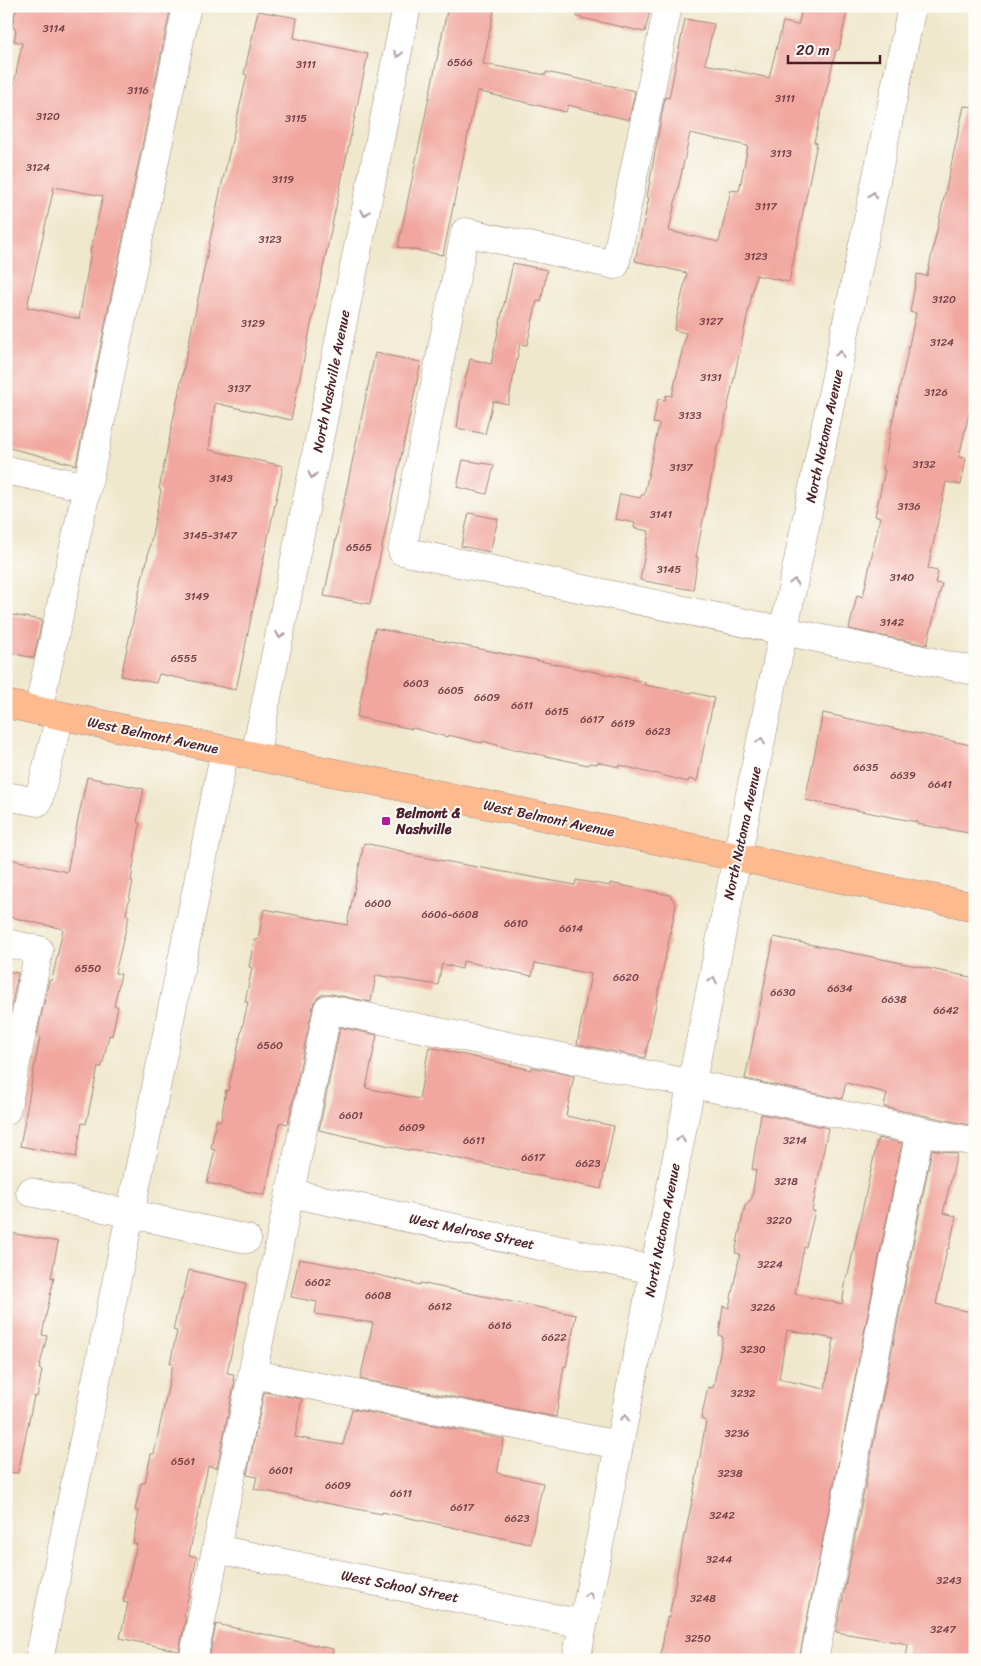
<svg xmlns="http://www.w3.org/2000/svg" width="981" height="1666" font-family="Sriracha,sans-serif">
<rect width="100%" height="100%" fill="#fdfcf7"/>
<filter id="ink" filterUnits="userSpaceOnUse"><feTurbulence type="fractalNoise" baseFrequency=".02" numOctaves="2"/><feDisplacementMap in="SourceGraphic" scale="10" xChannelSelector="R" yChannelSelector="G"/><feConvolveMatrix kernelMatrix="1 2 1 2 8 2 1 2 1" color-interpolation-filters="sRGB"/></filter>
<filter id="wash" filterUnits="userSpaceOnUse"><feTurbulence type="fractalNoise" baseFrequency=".0096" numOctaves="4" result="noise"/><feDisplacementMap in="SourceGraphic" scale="20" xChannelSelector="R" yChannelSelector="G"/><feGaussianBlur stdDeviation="1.12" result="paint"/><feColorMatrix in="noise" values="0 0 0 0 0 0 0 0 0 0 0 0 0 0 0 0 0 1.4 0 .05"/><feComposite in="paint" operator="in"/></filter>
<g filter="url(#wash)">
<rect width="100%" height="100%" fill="#f0e8cd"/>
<g id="blocks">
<path fill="#f1a79f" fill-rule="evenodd" d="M17 6H171L76 465 6 447V88L13 89 22 43 14 41 16 31 12 25ZM54 187 103 196 90 252H91L79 319 27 307Z
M448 6H495L483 64 546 75V72L635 91 629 120 568 105 566 112 477 91 443 255 398 247Z
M578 6H651L645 32 577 17Z
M803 6H848L839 50H836L814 142 817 143 789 282 756 275 720 443H718L696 557H698L693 590 640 580 649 531 634 528 635 523 615 519 620 494 640 498 641 495H644L659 424 653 423 658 399 665 400 666 395 672 396 686 333 674 330 687 273 635 261 649 198 647 197 665 97 669 98 685 19 714 24 705 64 769 78 783 22 798 25ZM690 133 748 146 739 191 731 190 719 242 669 231Z
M258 11 297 18 294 38 368 54 291 420 215 403 209 450 283 466 236 690 159 674 156 683 121 676 145 565H146L161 490 159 489 218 201 247 75 244 74Z
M964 106 975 107V387L959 457 966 458 961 485 946 482 928 569 938 571 935 583 942 584 927 645 849 629 857 595 863 597 880 517 875 516 885 470H883L890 433 916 313 910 312 917 274 927 276Z
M513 263 547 270 541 302 537 301 527 345 520 344 508 404 493 401 485 434 457 428 461 398 470 359 491 364Z
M375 353 421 362 370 604 324 596Z
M463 460 494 465 487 494 457 487Z
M469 513 498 519 490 552 461 546Z
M6 614 42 620 34 658 6 652Z
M375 628 645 682 644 685 691 693V692L714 698 697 781 689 779 688 782 654 773 653 774 620 765 619 767 597 762V764L589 763 588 765 518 750 517 751 483 741 482 743 448 735 447 737 413 728 412 729 357 717Z
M823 713 975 746V834L917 824V822L805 800Z
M87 777 144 789 137 822 140 823 131 881H133L126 914 129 916 115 973 121 974 114 1006H118L112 1036 109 1035 102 1067H98L86 1124 82 1123 76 1157 20 1146 40 1037 37 1036 49 980H52L63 929 6 916V858L67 872Z
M364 843 406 852V854L575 885 576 880 610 886V883L670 895 676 905 645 1058 577 1044 591 974 535 963 532 976 463 961 462 969 442 964 438 985 376 975 371 1002 331 994H323L316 999 313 1006 288 1124 280 1122 265 1195 207 1183 215 1150 211 1149 216 1120 221 1121 226 1090 228 1091 248 1002H245L252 968 249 967 254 940H258L264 909 347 925Z
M774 937 975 978V1126L884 1107 887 1093 846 1083 842 1099 745 1079Z
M6 971 18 973 7 1030 6 1029Z
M340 1027 377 1035 366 1088 419 1099 429 1047 532 1070V1067L574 1076 566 1116 614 1126 601 1189 432 1153 408 1150 319 1130Z
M761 1114 828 1128 812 1211H815L806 1247H804L795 1294 842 1304 847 1274 848 1275 878 1138 902 1143 799 1660H660L667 1617 669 1618 684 1534 685 1535 695 1486 706 1421 701 1419 708 1387 713 1388 723 1337 719 1335 723 1306 729 1308 740 1254 735 1253 745 1206 752 1198 756 1170 752 1169ZM787 1330 834 1339 825 1389 779 1379Z
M932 1149 957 1154 943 1213 956 1216 949 1249H947L936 1304 975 1313V1660H906L908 1644 836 1632Z
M6 1232 58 1242 51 1278 54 1277 42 1335 47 1336 39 1369 42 1370 37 1397 34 1396 18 1473 6 1472Z
M299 1259 348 1268 420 1285V1283L576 1315 566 1367 564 1366 556 1417 360 1379 373 1323 315 1314 317 1302 291 1297Z
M189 1270 246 1283 227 1373 234 1374 233 1380H235L217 1468 208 1466 189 1555 197 1557 184 1617H186L179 1651 120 1638 128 1603 123 1602 137 1544 133 1543 139 1511 135 1510 141 1483H145L151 1454H154L173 1363H170L177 1331 173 1330 180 1300H182Z
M264 1392 302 1399 295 1437 343 1445 352 1409 504 1439 497 1473 543 1483 530 1544 382 1512V1514L254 1489 257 1477 247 1475Z
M216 1624 333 1649 332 1660H218L209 1658Z"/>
</g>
</g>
<g filter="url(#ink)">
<use href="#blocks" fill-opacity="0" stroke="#9d847c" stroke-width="1"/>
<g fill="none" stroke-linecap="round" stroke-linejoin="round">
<defs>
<path id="minor" d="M668 6 615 265 465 232 402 551 975 671
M6 470 87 487
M38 711 87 487 187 6
M255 756 407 6
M6 796 38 802 60 716
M6 943 39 950 6 1111
M30 1192 247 1239
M290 1193 654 1270
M253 1374 619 1445
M216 1549 583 1624
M39 1660 225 750
M193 1660 328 1009 975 1142
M576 1660 737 857 912 6
M814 1660 920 1131"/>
<path id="major" d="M6 704 975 907"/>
</defs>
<use href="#minor" stroke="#9d847c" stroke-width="29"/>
<use href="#major" stroke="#9d847c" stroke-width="29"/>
<use href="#minor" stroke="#fff" stroke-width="28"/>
<use href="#major" stroke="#fcba8e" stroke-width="28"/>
</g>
<defs><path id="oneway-chevron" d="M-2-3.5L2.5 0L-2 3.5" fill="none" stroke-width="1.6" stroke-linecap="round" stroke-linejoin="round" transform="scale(1.25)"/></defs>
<g stroke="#ae9aa0">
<use href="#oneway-chevron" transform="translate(398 54) rotate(101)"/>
<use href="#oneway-chevron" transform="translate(873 195) rotate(-78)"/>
<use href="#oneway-chevron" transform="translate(365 213) rotate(101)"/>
<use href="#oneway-chevron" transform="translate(840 354) rotate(-78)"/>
<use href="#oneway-chevron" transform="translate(312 475) rotate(101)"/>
<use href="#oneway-chevron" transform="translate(794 582) rotate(-78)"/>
<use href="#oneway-chevron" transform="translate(280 635) rotate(101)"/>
<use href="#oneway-chevron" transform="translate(761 741) rotate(-78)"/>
<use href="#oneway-chevron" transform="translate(713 980) rotate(-79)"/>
<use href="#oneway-chevron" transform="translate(681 1139) rotate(-79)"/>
<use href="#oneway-chevron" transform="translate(625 1418) rotate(-79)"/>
<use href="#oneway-chevron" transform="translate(589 1595) rotate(-79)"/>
</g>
</g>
<rect fill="#b5179e" stroke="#fdfcf7" stroke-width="2" x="381" y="816" width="10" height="10" rx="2.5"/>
<g text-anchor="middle" stroke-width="4" stroke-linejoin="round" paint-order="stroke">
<g font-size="11" fill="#744148">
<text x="54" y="32">3114</text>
<text x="460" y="66">6566</text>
<text x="306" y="68">3111</text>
<text x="138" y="94">3116</text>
<text x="785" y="102">3111</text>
<text x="48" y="120">3120</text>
<text x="296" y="122">3115</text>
<text x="781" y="157">3113</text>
<text x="38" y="171">3124</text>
<text x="283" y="183">3119</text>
<text x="766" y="210">3117</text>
<text x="270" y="243">3123</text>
<text x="756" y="260">3123</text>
<text x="944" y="303">3120</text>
<text x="711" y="325">3127</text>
<text x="253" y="327">3129</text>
<text x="942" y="346">3124</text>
<text x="711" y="381">3131</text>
<text x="239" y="392">3137</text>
<text x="936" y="396">3126</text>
<text x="690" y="419">3133</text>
<text x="924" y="468">3132</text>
<text x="681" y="471">3137</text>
<text x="221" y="482">3143</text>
<text x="909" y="510">3136</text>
<text x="661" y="518">3141</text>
<text x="210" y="539">3145-3147</text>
<text x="359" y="551">6565</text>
<text x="669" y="573">3145</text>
<text x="902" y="581">3140</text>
<text x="197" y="600">3149</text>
<text x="892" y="626">3142</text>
<text x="184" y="662">6555</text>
<text x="416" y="687">6603</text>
<text x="451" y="694">6605</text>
<text x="487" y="701">6609</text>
<text x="522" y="709">6611</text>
<text x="557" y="715">6615</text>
<text x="592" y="723">6617</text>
<text x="623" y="727">6619</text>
<text x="658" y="735">6623</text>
<text x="866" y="771">6635</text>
<text x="903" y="779">6639</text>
<text x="940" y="788">6641</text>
<text x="378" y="907">6600</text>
<text x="450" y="918">6606-6608</text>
<text x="516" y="927">6610</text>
<text x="571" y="932">6614</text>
<text x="88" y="972">6550</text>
<text x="626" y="981">6620</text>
<text x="840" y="992">6634</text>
<text x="783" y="996">6630</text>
<text x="894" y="1003">6638</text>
<text x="946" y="1014">6642</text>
<text x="270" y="1049">6560</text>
<text x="351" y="1119">6601</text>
<text x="412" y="1131">6609</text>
<text x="474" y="1144">6611</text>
<text x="795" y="1144">3214</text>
<text x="533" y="1161">6617</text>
<text x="588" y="1167">6623</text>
<text x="786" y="1185">3218</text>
<text x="779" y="1224">3220</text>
<text x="770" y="1268">3224</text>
<text x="318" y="1286">6602</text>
<text x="378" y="1299">6608</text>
<text x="440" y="1310">6612</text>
<text x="763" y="1311">3226</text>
<text x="500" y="1329">6616</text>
<text x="554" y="1341">6622</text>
<text x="753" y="1353">3230</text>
<text x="743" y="1397">3232</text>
<text x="737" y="1437">3236</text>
<text x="183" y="1465">6561</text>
<text x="281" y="1474">6601</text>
<text x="730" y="1477">3238</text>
<text x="338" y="1489">6609</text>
<text x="401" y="1497">6611</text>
<text x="462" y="1511">6617</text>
<text x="722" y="1519">3242</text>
<text x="517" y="1522">6623</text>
<text x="719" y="1563">3244</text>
<text x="949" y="1584">3243</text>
<text x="703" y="1602">3248</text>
<text x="943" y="1633">3247</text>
<text x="698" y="1642">3250</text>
</g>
<g font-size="14" fill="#4a1f2b" stroke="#fdfcf7">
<text transform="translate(331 381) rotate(-79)" y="5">North Nashville Avenue</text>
<text transform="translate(824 436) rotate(-78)" y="5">North Natoma Avenue</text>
<text transform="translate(153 735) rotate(12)" y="5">West Belmont Avenue</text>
<text transform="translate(549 818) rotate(12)" y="5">West Belmont Avenue</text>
<text transform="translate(742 833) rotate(-78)" y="5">North Natoma Avenue</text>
<text transform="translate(662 1230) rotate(-79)" y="5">North Natoma Avenue</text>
<text transform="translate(472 1231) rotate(12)" y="5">West Melrose Street</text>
<text transform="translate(400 1586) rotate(11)" y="5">West School Street</text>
</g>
<g font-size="14" font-weight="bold" fill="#4a1f2b" stroke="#fdfcf7" text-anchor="start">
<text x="396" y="818">Belmont &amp;<tspan x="396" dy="16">Nashville</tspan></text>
</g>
</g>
<rect width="981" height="1666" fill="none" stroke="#fdfcf7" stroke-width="25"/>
<path d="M788 55v8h92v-8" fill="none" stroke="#4a1f2b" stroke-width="2.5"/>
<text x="796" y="55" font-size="15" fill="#4a1f2b" stroke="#fdfcf7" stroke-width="4" paint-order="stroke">20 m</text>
</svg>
